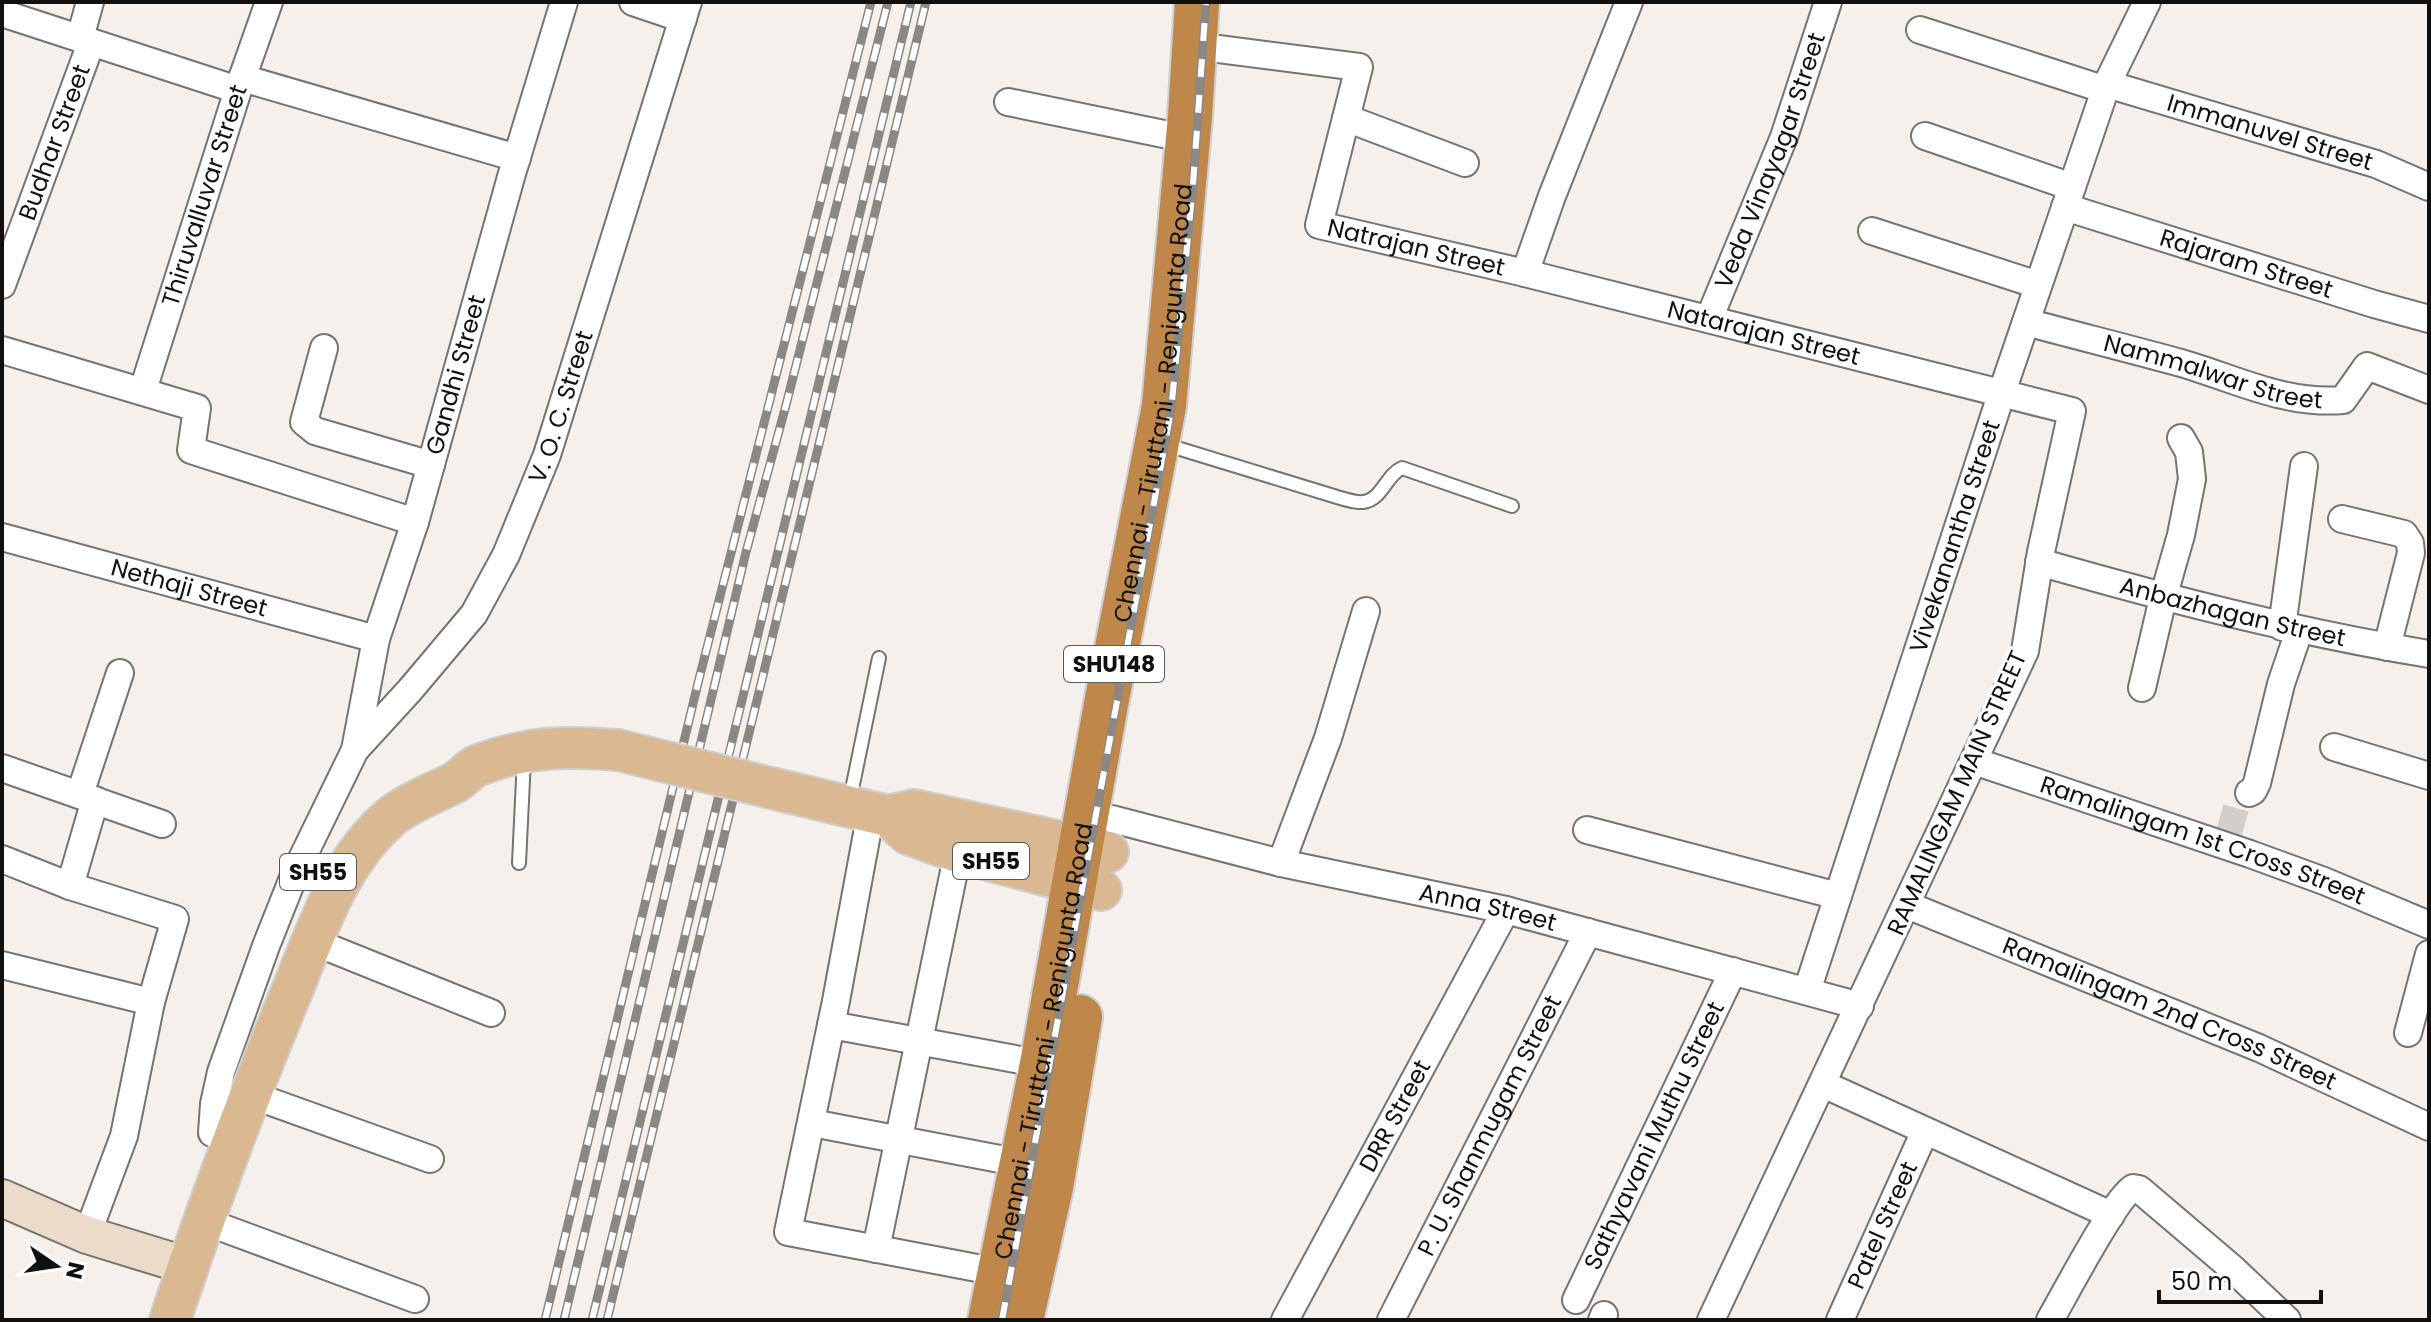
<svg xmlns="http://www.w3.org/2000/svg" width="2431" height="1322" font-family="Poppins,sans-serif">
<rect width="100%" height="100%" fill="#f5f0eb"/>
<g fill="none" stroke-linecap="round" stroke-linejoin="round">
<path stroke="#d3ceca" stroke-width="26" stroke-dasharray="26 13" stroke-linecap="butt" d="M2229 833 2239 797 2249 793"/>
<defs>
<path id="lane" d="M1164 444 1337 497C1345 499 1355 503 1363 502 1382 500 1386 475 1402 468L1512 506
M850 799 879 658
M519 863 524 759"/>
<g id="street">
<path d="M633 2 683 19"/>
<path d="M2 13 238 90"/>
<path d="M1920 30 2106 90"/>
<path d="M80 38 90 2"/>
<path id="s1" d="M1195 46 1359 67 1319 225 1525 273 2072 411 2041 552 2025 651 1711 1320"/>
<path d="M242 78 517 158"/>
<path id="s2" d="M2107 84 2376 164 2429 187"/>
<path d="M1008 102 1188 139"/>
<path d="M1346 118 1465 163"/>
<path d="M1925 136 2072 187"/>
<path id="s3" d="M2065 207 2374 304 2429 319"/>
<path d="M1872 231 2038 285"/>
<path d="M1525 273 1552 196 1629 2"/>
<path id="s4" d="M2 285 91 43"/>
<path id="s5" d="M1709 319 1784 137 1828 2"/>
<path id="s6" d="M2026 322C2078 336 2130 349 2181 363 2236 379 2285 405 2343 400L2367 366 2429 390"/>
<path d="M324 348 304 422 315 431 431 465"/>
<path d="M2 350 197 408 191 450 415 522"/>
<path id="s7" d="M143 390 238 90 269 2"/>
<path d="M2342 519 2404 534 2410 543 2411 553 2387 647"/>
<path id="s8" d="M2 537 376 639"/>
<path id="s9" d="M2039 562C2168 599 2296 632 2429 654"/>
<path d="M2282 627 2304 466"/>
<path d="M2142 688 2163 598 2181 535 2192 479 2189 452 2181 438"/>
<path d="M2334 747 2429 776"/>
<path id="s10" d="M355 750 410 690 474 614 506 555 547 455 688 2"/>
<path id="s11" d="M1974 761 2250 854 2324 881 2429 925"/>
<path d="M2 768 162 824"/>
<path d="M2249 793 2253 791 2257 783 2281 684 2299 631"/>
<path d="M80 794 120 673"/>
<path d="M871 812 836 1001 788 1232 998 1272"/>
<path id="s12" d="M1112 819 1281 863 1506 910 1860 1006"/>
<path d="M1587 830 1838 896"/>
<path d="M2 859 70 886 175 919 151 1002 124 1136 87 1235"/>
<path d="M1281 863 1328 738 1366 611"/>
<path d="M70 886 95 800"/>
<path id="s13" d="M1907 905 2259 1048 2429 1127"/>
<path d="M312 941 491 1013"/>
<path d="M2 965 151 1002"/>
<path id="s14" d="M1807 991 2002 392 2072 187 2107 84 2147 2"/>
<path d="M831 1025 1042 1064"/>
<path d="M2408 1033 2429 954"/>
<path d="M1823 1084 2111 1215"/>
<path d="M249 1094 430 1159"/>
<path d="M812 1123 1021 1163"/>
<path id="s15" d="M212 1133 214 1104 221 1072 266 946 295 873 355 750 376 639 415 522 511 177 564 2"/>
<path d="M204 1221 415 1299"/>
<path d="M876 1249 958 852"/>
<path id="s16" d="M1576 1300 1733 971"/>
<path id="s17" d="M1285 1320 1506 910"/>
<path id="s18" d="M1391 1320 1588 932"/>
<path d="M1602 1320 1604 1315"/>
<path id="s19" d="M1840 1320 1925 1131"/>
<path d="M2050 1320C2064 1296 2115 1198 2133 1188L2139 1189 2233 1269 2287 1320"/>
</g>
<path id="secondary" d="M2 1198 87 1235 188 1266"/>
<path id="primary" d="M771 788 888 816 914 810 1108 852
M888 816 908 834 958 852 1101 890
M170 1320C207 1209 247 1099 292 991 316 932 337 868 384 823 403 805 429 795 452 784 463 779 470 767 481 764 531 746 566 746 618 750"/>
<g id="highway">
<path id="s20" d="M990 1320 1042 1064 1106 704 1164 406 1190 116 1197 2"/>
<path d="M1021 1320 1051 1187 1080 1017"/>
</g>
</defs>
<use href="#lane" stroke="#77736e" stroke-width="16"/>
<use href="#street" stroke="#77736e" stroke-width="30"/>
<use href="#secondary" stroke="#77736e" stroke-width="40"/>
<use href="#primary" stroke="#cfcfcf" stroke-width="44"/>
<use href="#highway" stroke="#cfcfcf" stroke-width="48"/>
<use href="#lane" stroke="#fff" stroke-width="12"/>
<use href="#street" stroke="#fff" stroke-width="26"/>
<use href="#secondary" stroke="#ecdbc9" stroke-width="36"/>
<use href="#primary" stroke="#d9b892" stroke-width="40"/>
<use href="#highway" stroke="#bf884a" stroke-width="44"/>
<defs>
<path id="rail" d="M545 1320 698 683 871 2
M564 1320 746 552 785 409 888 2
M592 1320 911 2
M607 1320 926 2
M1002 1320 1171 411 1193 185 1206 2"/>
</defs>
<use href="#rail" stroke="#8b8884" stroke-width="9"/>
<use href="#rail" stroke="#fff" stroke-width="6" stroke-dasharray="18" stroke-linecap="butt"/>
<defs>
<path id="primary-bridge" d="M618 750 771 788"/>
</defs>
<use href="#primary-bridge" stroke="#cfcfcf" stroke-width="44" stroke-linecap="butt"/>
<use href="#primary-bridge" stroke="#d9b892" stroke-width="40"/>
</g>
<g text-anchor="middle" stroke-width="7" stroke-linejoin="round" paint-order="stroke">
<g fill="#fff" stroke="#585856" stroke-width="2">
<rect x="1064" y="646" width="100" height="36" rx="6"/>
<rect x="953" y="843" width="76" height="36" rx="6"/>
<rect x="280" y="854" width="76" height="36" rx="6"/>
</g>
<g font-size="22" font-weight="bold" fill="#11100e">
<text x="1114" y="672">SHU148</text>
<text x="991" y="869">SH55</text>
<text x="318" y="880">SH55</text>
</g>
<g font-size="24" fill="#11100e" stroke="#fff">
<text dy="8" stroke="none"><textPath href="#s2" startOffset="170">Immanuvel Street</textPath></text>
<text dy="8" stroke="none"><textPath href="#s4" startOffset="152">Budhar Street</textPath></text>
<text dy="8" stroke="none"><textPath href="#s5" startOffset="170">Veda Vinayagar Street</textPath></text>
<text dy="8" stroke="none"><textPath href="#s7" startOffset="204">Thiruvalluvar Street</textPath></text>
<text dy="8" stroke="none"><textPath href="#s1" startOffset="428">Natrajan Street</textPath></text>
<text dy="8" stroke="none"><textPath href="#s3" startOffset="190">Rajaram Street</textPath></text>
<text dy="8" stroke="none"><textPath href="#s1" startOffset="786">Natarajan Street</textPath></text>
<text dy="8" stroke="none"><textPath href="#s6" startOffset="194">Nammalwar Street</textPath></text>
<text dy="8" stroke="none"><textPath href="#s15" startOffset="800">Gandhi Street</textPath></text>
<text dy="8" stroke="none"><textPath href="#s20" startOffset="932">Chennai - Tiruttani - Renigunta Road</textPath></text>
<text dy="8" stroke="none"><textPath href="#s10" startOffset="406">V. O. C. Street</textPath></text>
<text dy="8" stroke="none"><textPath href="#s14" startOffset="478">Vivekanantha Street</textPath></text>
<text dy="8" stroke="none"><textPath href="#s8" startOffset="194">Nethaji Street</textPath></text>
<text dy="8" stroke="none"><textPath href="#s9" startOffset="200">Anbazhagan Street</textPath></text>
<text transform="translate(1957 793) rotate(-66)" y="8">RAMALINGAM MAIN STREET</text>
<text dy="8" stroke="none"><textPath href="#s11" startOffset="242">Ramalingam 1st Cross Street</textPath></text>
<text dy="8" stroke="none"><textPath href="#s12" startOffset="386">Anna Street</textPath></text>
<text dy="8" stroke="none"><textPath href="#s13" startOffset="284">Ramalingam 2nd Cross Street</textPath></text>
<text dy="8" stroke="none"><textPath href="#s20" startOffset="284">Chennai - Tiruttani - Renigunta Road</textPath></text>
<text dy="8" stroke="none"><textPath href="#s17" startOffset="232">DRR Street</textPath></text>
<text dy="8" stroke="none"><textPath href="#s18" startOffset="218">P. U. Shanmugam Street</textPath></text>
<text dy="8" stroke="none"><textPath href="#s16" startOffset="182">Sathyavani Muthu Street</textPath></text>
<text dy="8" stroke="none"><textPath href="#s19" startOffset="104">Patel Street</textPath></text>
</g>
</g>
<rect width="2431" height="1322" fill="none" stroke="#11100e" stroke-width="8"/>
<g transform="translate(56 1266) rotate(103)" stroke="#ffffff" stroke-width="6" paint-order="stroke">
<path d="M0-6L14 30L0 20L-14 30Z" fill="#11100e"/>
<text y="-12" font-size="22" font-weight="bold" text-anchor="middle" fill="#11100e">N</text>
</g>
<path d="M2159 1290v12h162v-12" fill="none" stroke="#11100e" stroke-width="4"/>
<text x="2171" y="1290" font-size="24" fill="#11100e" stroke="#ffffff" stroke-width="6" paint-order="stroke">50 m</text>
</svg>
